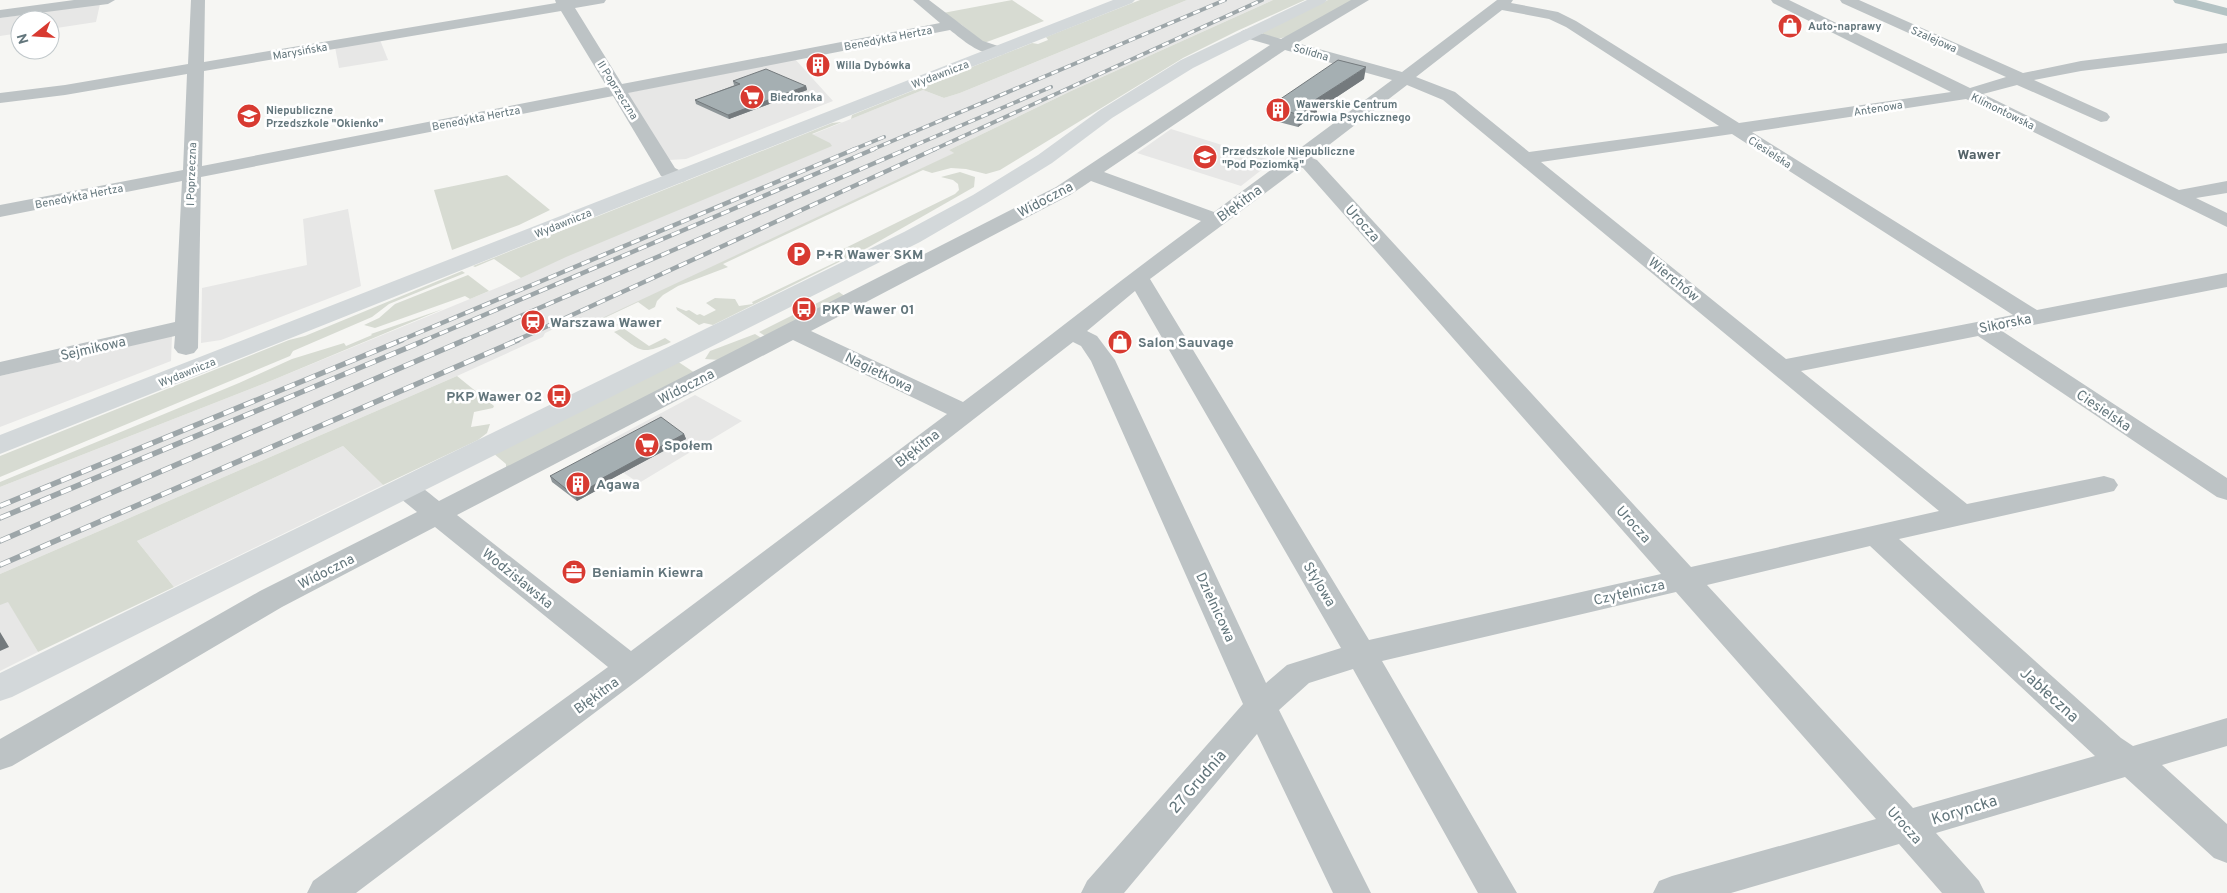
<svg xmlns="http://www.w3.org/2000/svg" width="2227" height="893" font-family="Overpass,sans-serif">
<rect width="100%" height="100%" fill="#f6f6f3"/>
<path fill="#e7e7e6" d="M1187 0H1273L1071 91 949 150 955 153 598 321 591 317 564 329 560 326 545 333 543 337 457 376 0 574V487L273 380 521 278 811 135 923 90 944 98 960 93Z
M100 4 96 22 50 29V20H20V33L0 36V18Z
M380 40 388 60 339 68 335 47Z
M795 59 833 101 686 159 669 160 626 93Z
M1171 129 1273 161 1241 186 1137 153Z
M348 209 361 286 221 340 201 343 202 288 307 265 303 219Z
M172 336 171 361 0 427V376Z
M695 395 742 421 639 483 590 451Z
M343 446 383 485 174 587 137 541Z
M0 586 38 652 0 671Z"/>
<path fill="#d7dbd2" d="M1012 0 1044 21 984 43 962 25 943 13Z
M1140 0H1187L960 93 944 98 923 90 851 119 852 115 1032 43 1038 44 1048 40 1046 37Z
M1273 0H1305L1237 31 1183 58 1000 170 986 174 966 169 951 168 932 173 923 170 723 264 728 267 678 286 663 295 657 301 655 307 649 310 638 302 606 317 618 325 611 328 600 319 954 153 949 150 1071 91Z
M1328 0H1354L1286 37 1277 39 1264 36 1262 32Z
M842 122 812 134 830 143 832 146 566 257 521 278 494 259 475 267 473 266 832 123Z
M960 172 975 177 974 187 869 247 713 325 704 323 699 325 677 310 676 307 686 311 689 310 697 315 700 314 704 316 716 310 706 303 715 298 735 299 739 306 753 304 752 302 836 262 827 257 955 194 959 190 958 184 953 180 941 177Z
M507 175 550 210 519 225 452 250 434 190Z
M462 271 465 273 389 304 372 317 293 351 290 356 0 477V456L289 340 305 336Z
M468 275 489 291 470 299 465 296 375 328 364 325 379 318 395 304Z
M839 292 846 297 767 337 759 332Z
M443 309 273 380 0 487V482L239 383 292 359 344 343 346 346 372 335 371 334Z
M623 328 649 346 665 338 671 342C640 356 641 351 614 332Z
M755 334 763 339 720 360 705 359 710 351Z
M677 361 695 373 506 470V464L493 453Z
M457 376 494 406 493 408 474 412 471 427 490 424 487 433 478 440 383 485 343 446 137 541 174 587 38 652 8 602 0 605V574Z"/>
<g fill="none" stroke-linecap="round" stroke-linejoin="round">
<path fill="#b4c3c4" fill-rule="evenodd" d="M2173 0H2196L2227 8V16L2175 3Z"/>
<path fill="#bdc3c5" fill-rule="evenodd" d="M74 0H115L108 4 0 18V10Z
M191 0H205L204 62 556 3 555 0H606L604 3 575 8 622 84 940 23 913 0H929L983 41 1004 48 1006 51 1004 54C984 59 964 41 950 30L628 93 675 168 685 173 688 177 685 181 678 183 661 176 613 96 201 177 198 348 194 353 186 355 178 353 174 348 175 336 0 376V362L175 322 182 181 0 217V205L183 170 187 74 65 95 0 103V93L65 85 188 64ZM561 11 607 87 202 166 204 71Z
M1351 0H1369L1297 43 1402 72 1497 0H1513L1511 3 1558 12 1576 21 1739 123 1951 92 1773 3 1771 0H1789L1970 88 2006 77 1842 3 1840 0H1859L2023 73 2081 61 2227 43V53L2081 71 2034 80 2107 113 2110 117 2107 121 2101 122 2017 85 1983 94 2179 190 2227 181V193L2196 198 2227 213V227L1966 99 1752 132 2037 310 2227 273V287L2002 331 2227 478V500L2217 497 1978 336 1801 371 1967 504 2104 476 2114 479 2118 485 2114 491 1899 539 2121 738 2133 746 2227 718V746L2162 765 2227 824V863L2214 858 2125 777 1936 833 1979 881 1985 893H1942L1899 844 1731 893H1653L1659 881 1672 876 1876 819 1676 592 1382 661 1517 893H1478L1353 669 1309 683 1279 710 1371 893H1333L1257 734 1124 893H1081L1087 881 1243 704 1091 361 1081 346 1073 342 642 677 356 893H307L313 881 608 667 435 527 282 607 12 766 0 770V739L260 591 417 512 395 494 391 488 395 482C414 477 425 490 439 501L1056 187 1270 45 1242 37 1239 34 1242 31 1247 29 1281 39ZM1502 10 1549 19 1566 27 1719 126 1529 152 1455 92 1416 77ZM1285 50 1392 80 1214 212 1104 172ZM1407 85 1443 100 1939 511 1691 567 1317 160 1312 158ZM1732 134 2013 315 1786 359 1541 162ZM1300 167 1303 168 1661 574 1369 640 1150 279ZM1091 181 1201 221C1120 280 1043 342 963 402L811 331 1070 195ZM1135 291 1341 648 1287 665 1266 683 1115 360 1097 336 1087 331ZM793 340 947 414 631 651 457 515ZM1870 546 2095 756 1913 808 1707 585Z"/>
<path fill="#d3d8da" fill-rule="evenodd" d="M1113 0H1135L1132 3 0 454V435Z
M1307 0H1327L1324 3 1193 68 1112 118 1052 163 987 203 920 242 12 697 0 701V673L904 232 973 195 1038 155 1100 110 1181 60Z"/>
<defs>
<path id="rail-far2" d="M852 150 884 137
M871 150 1225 0
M904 150 1051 87
M933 150 1262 0"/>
<path id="rail-far1" d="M399 341 855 149
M423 341 874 149
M463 341 907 149
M515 341 935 149"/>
<path id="rail" d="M0 506 402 340
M0 518 426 340
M0 541 465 340
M0 565 518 340"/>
</defs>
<use href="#rail-far2" stroke="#9da6a9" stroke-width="4"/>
<use href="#rail-far1" stroke="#9da6a9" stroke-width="4.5"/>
<use href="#rail" stroke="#9da6a9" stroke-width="5.5"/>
<use href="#rail-far2" stroke="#fff" stroke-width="2.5" stroke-dasharray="7" stroke-linecap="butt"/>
<use href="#rail-far1" stroke="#fff" stroke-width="3" stroke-dasharray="9" stroke-linecap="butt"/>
<use href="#rail" stroke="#fff" stroke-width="4" stroke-dasharray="11" stroke-linecap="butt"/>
</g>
<path fill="#8e9699" d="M1364 79 1317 110V113L1298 127 1271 120 1273 104Z
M733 81 806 86 807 90 729 119 696 104 695 100 735 85H734Z
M684 434 686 439 602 484 603 487 577 501 552 482 550 476Z"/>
<path fill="#747a7d" d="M1366 67 1364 79 1317 110V113L1298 127 1300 115 1315 100Z
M806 86 807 90 729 119 728 115Z
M684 434 686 439 602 484 603 487 577 501 575 496 599 480Z
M0 632 9 647 0 651Z"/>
<path fill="#a5afb2" stroke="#747a7d" d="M1338 60 1366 67 1315 100 1318 101 1300 115 1272 107 1276 104H1273Z
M766 69 806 86 728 115 695 100 740 84 733 81Z
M661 417 684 434 599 480 601 481 575 496 550 476Z"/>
<defs>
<symbol id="shop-disc" viewBox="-11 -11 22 22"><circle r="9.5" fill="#d83a31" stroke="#fff"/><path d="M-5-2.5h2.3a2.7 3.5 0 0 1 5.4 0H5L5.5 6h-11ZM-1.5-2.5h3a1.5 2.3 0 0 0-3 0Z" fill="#fff"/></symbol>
<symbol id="building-disc" viewBox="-11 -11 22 22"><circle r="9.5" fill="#d83a31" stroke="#fff"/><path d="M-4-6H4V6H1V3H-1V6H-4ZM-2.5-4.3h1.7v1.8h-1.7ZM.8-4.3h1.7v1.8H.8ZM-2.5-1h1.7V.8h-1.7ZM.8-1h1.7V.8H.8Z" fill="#fff"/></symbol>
<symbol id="supermarket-disc" viewBox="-11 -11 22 22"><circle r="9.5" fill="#d83a31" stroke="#fff"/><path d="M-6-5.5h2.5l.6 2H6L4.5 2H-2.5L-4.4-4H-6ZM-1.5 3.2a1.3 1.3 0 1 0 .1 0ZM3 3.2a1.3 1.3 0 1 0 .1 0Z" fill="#fff"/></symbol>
<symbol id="school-disc" viewBox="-11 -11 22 22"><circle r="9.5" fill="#d83a31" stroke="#fff"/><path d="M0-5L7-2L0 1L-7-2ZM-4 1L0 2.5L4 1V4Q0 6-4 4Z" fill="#fff"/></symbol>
<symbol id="parking-disc" viewBox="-11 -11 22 22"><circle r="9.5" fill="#d83a31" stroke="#fff"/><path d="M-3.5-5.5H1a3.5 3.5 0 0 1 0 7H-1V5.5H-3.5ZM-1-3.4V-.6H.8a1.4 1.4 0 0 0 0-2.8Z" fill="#fff"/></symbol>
<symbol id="bus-disc" viewBox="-11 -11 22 22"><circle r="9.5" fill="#d83a31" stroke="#fff"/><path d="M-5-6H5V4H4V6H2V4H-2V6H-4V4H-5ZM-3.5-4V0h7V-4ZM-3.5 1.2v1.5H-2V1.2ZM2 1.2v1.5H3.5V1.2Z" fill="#fff"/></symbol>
<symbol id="station-disc" viewBox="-11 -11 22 22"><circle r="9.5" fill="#d83a31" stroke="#fff"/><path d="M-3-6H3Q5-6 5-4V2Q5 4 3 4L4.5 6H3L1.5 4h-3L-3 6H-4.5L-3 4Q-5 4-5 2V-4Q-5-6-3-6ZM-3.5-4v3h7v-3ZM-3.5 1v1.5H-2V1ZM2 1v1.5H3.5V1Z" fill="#fff"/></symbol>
<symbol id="office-disc" viewBox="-11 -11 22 22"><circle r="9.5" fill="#d83a31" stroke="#fff"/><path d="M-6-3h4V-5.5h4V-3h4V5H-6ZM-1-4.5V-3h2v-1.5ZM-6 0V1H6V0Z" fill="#fff"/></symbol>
</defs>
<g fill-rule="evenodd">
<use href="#shop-disc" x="1776" y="12" width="28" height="28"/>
<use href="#building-disc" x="804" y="51" width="28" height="28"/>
<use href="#supermarket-disc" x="738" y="83" width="28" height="28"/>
<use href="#building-disc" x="1264" y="96" width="28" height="28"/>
<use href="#school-disc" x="235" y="102" width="28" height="28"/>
<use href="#school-disc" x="1191" y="143" width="28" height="28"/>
<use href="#parking-disc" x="785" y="240" width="28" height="28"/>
<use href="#bus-disc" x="790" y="295" width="28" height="28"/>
<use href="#station-disc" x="519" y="308" width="28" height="28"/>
<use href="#shop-disc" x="1106" y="328" width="28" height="28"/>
<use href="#bus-disc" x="545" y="382" width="28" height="28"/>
<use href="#supermarket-disc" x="633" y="431" width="28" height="28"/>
<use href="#building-disc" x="564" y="470" width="28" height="28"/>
<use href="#office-disc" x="560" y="558" width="28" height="28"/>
</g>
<g text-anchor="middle" stroke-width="5" stroke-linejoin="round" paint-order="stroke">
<g font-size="11" font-weight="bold" fill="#63767c" stroke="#fff" text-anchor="start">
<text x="1808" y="30">Auto-naprawy</text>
<text x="836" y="69">Willa Dybówka</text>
<text x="770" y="101">Biedronka</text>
<text x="1296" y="108">Wawerskie Centrum<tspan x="1296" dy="13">Zdrowia Psychicznego</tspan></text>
<text x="266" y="114">Niepubliczne<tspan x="266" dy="13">Przedszkole "Okienko"</tspan></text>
<text x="1222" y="155">Przedszkole Niepubliczne<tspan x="1222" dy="13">"Pod Poziomką"</tspan></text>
</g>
<g font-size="11" fill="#63767c" stroke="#fff">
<text transform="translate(888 38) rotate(-11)" y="4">Benedykta Hertza</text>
<text transform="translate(1934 39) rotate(24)" y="4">Szalejowa</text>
<text transform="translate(300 51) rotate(-10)" y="4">Marysińska</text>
<text transform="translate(1311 52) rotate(16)" y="4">Solidna</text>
<text transform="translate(940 74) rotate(-21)" y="4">Wydawnicza</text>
<text transform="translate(618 90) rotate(58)" y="4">II Poprzeczna</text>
<text transform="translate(1878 108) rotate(-9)" y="4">Antenowa</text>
<text transform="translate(2003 111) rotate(26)" y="4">Klimontowska</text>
<text transform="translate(476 118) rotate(-11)" y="4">Benedykta Hertza</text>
<text transform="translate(1770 152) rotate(33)" y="4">Ciesielska</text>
<text transform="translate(191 174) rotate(-88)" y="4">I Poprzeczna</text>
<text transform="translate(79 196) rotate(-11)" y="4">Benedykta Hertza</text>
<text transform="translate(563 223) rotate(-22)" y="4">Wydawnicza</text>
<text transform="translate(187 372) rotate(-22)" y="4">Wydawnicza</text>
</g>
<g font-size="14" font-weight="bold" fill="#546368" stroke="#fff">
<text x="1979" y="159">Wawer</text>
</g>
<g font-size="14" fill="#63767c" stroke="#fff">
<text transform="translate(1045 199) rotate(-28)" y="5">Widoczna</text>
<text transform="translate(1239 203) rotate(-36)" y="5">Błękitna</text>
<text transform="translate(1363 223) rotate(48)" y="5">Urocza</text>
<text transform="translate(1674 279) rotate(39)" y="5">Wierchów</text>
<text transform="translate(2005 323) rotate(-11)" y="5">Sikorska</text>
<text transform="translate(93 348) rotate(-13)" y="5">Sejmikowa</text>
<text transform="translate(879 372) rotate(26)" y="5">Nagietkowa</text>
<text transform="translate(686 386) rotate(-27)" y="5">Widoczna</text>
<text transform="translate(2104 410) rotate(34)" y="5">Ciesielska</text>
<text transform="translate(917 448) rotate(-38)" y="5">Błękitna</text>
<text transform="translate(1634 524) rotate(48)" y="5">Urocza</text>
<text transform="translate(326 571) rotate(-27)" y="5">Widoczna</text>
<text transform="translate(518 578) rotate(39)" y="5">Wodzisławska</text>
<text transform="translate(1320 584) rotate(59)" y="5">Stylowa</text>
<text transform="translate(1629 592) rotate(-13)" y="5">Czytelnicza</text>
<text transform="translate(1216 607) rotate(65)" y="5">Dzielnicowa</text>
<text transform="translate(596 695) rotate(-36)" y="5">Błękitna</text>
<text transform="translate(1905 825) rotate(48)" y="5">Urocza</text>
</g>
<g font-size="14" font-weight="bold" fill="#63767c" stroke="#fff" text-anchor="start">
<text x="816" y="259">P+R Wawer SKM</text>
<text x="822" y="314">PKP Wawer 01</text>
<text x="550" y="327">Warszawa Wawer</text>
<text x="1138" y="347">Salon Sauvage</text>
<text x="542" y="401" text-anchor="end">PKP Wawer 02</text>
<text x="664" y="450">Społem</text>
<text x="596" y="489">Agawa</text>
<text x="592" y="577">Beniamin Kiewra</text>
</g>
<g font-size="16" fill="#63767c" stroke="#fff">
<text transform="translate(2050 694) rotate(42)" y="6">Jabłeczna</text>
<text transform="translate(1197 781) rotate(-49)" y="6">27 Grudnia</text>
<text transform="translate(1964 809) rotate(-17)" y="6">Koryncka</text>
</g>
</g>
<g transform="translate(35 35) rotate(253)"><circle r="24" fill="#ffffff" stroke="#c1c8cb"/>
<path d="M0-4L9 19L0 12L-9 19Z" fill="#d83a31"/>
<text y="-8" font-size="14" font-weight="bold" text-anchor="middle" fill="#63767c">N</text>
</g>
</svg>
